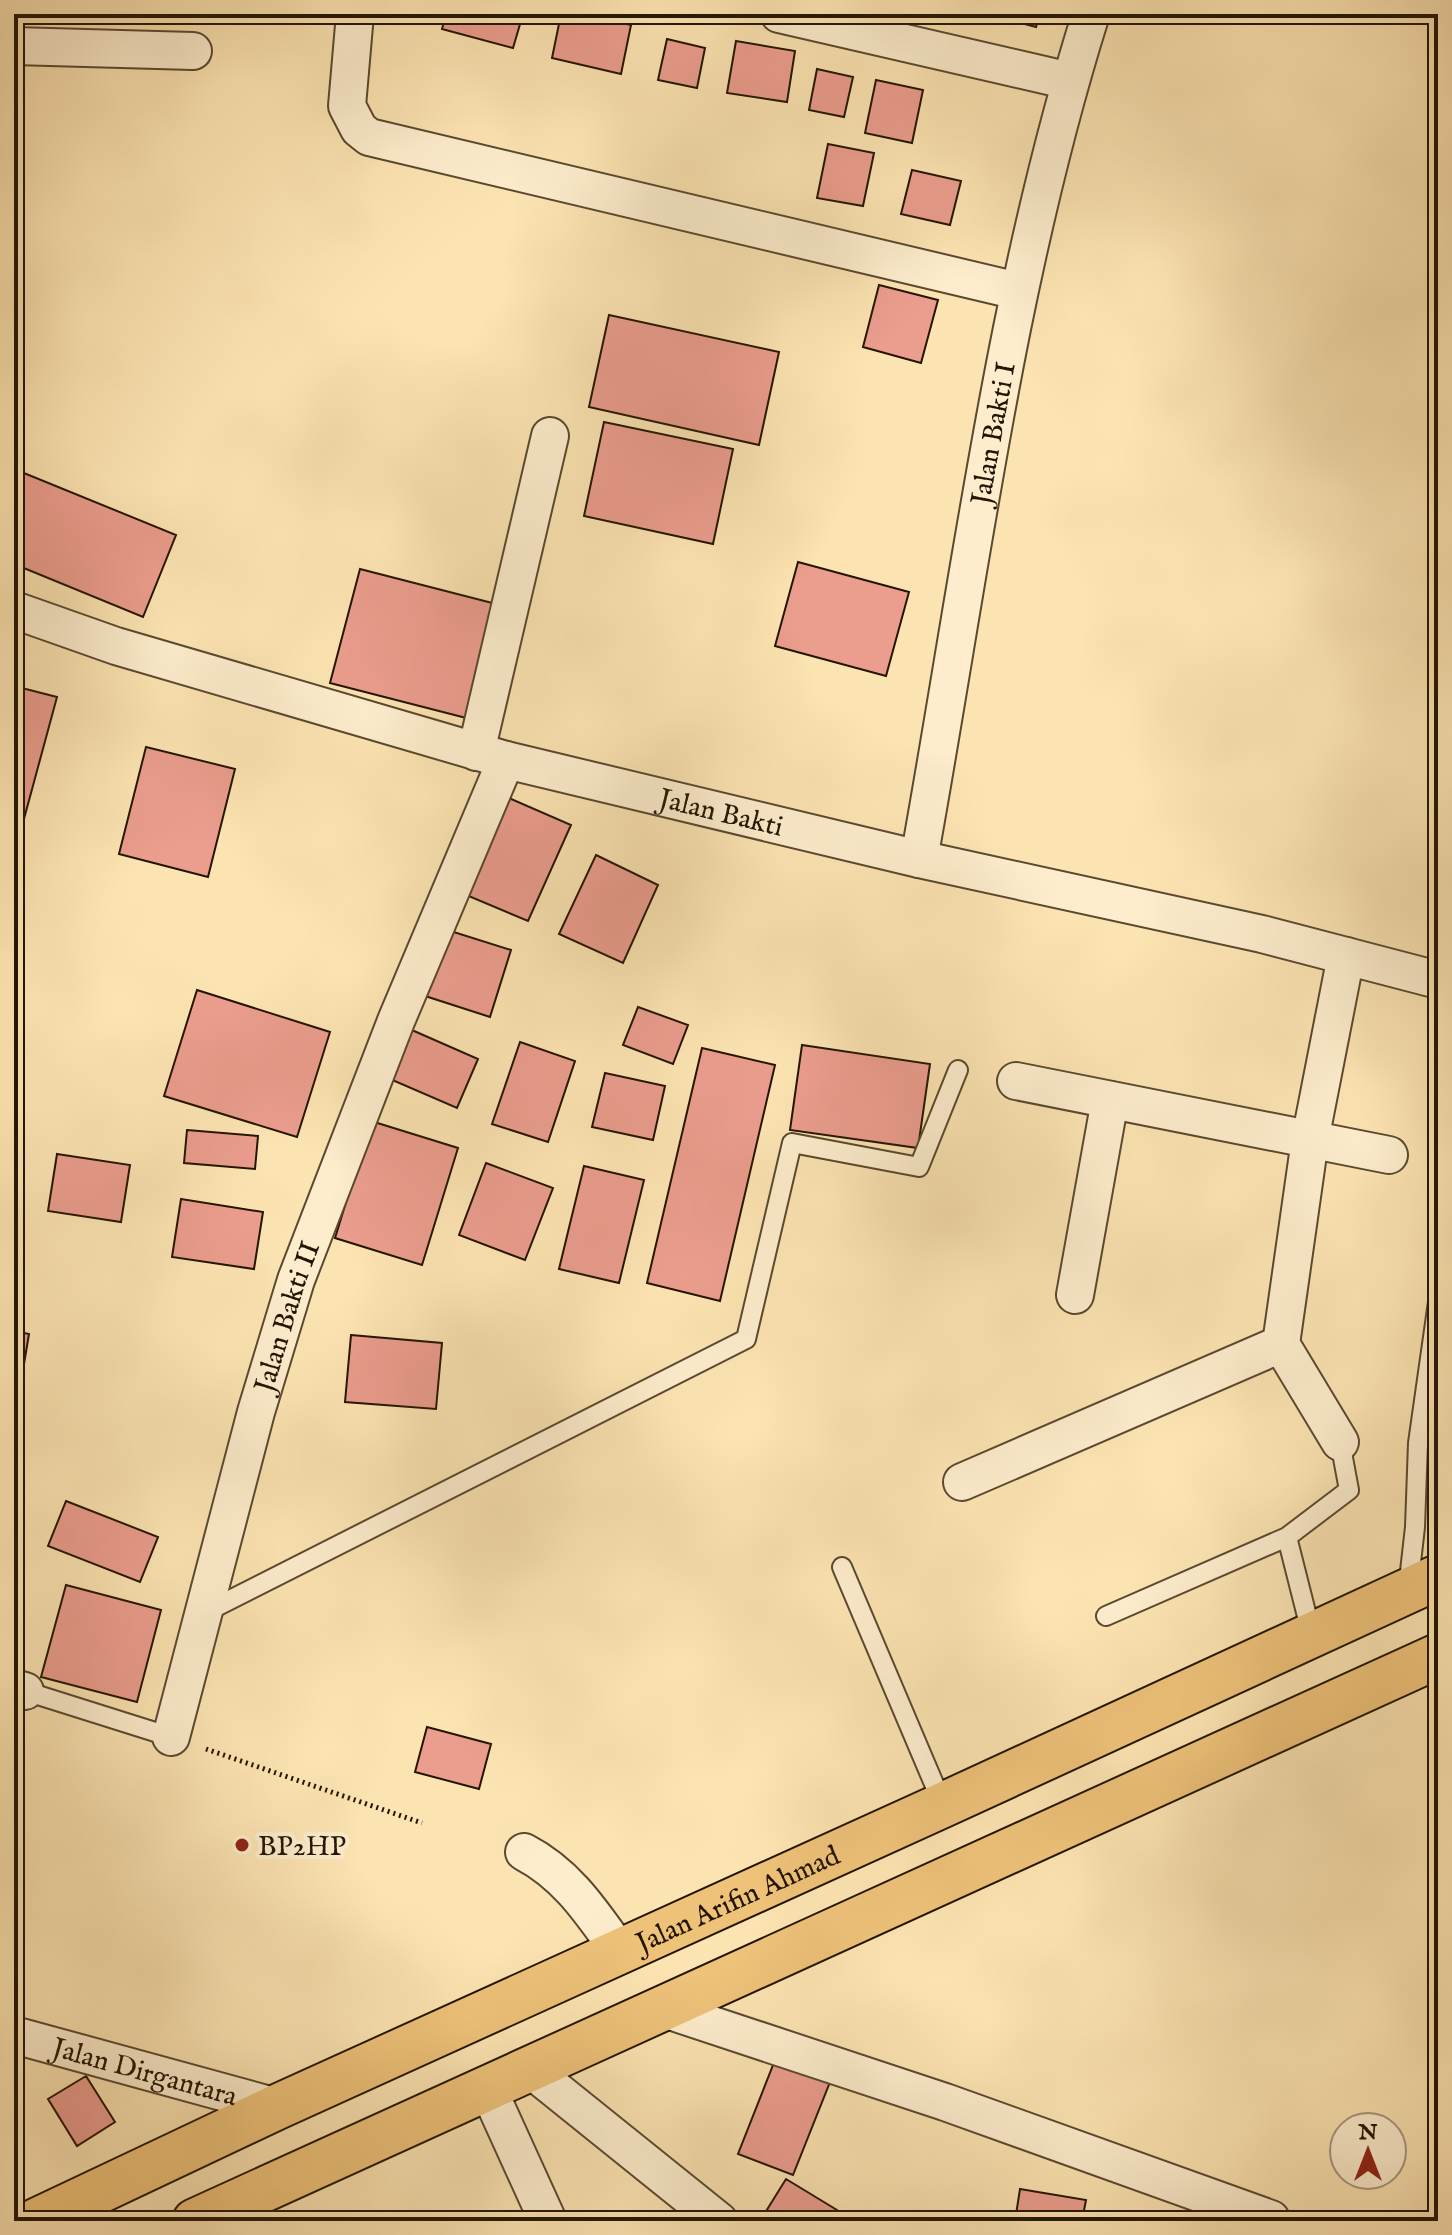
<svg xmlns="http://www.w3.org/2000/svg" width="1452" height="2235" font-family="'IM FELL English',serif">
<rect width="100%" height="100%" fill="#fce4b2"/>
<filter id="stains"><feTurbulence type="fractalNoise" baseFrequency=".0025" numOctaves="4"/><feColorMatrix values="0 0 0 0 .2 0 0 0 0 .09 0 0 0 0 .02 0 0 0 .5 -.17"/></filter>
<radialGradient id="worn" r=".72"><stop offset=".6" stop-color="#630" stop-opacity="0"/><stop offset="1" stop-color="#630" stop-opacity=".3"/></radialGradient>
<path fill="#eb9d8e" stroke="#231503" stroke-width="2" d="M367 14H414L413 24 367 20Z
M446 14H523L513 48 442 29Z
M561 14H582L631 25 621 74 552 58Z
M987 14H1040L1036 27Z
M667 39 705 48 697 88 658 80Z
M736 41 795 51 787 102 727 93Z
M817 69 853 77 844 117 809 110Z
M876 80 923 90 912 143 865 133Z
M828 144 874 153 863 206 817 198Z
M912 170 961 181 950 225 901 214Z
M879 285 938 300 921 363 863 347Z
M609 315 779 352 759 445 589 407Z
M604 422 733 449 713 544 584 516Z
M14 469 176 535 143 617 14 564Z
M798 562 909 592 886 676 775 646Z
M360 569 504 606 474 720 330 683Z
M14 686 57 697 18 841 14 840Z
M146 747 235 769 208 877 119 854Z
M502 795 571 825 528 921 459 892Z
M596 855 658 885 623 963 559 934Z
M441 928 511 950 490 1017 419 994Z
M197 990 330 1032 297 1137 164 1096Z
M638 1007 688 1025 673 1064 623 1045Z
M405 1027 478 1059 457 1108 383 1076Z
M520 1042 575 1061 548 1142 492 1124Z
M802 1045 930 1064 918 1148 790 1130Z
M702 1048 775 1065 720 1301 647 1283Z
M605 1073 665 1086 653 1140 592 1127Z
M371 1121 458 1148 422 1265 335 1238Z
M187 1130 258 1136 255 1169 184 1163Z
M57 1154 130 1165 121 1222 48 1211Z
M486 1163 553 1188 525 1260 459 1235Z
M584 1166 644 1180 619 1283 559 1269Z
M181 1199 263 1212 254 1269 172 1257Z
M14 1331 29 1334 20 1388 14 1387Z
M351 1335 442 1343 436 1409 345 1402Z
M66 1501 158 1537 140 1582 48 1546Z
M66 1585 161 1610 137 1702 41 1677Z
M427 1727 491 1744 479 1789 415 1772Z
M775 2060 830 2082 793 2175 738 2154Z
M86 2076 115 2122 77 2146 48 2099Z
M786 2179 855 2221H760Z
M1020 2189 1086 2200 1082 2221H1015Z"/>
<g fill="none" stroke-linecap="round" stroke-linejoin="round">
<defs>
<path id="lane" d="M1418 1443 1438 1432
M1287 1537 1312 1636
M842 1567 943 1805
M1408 1589 1415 1527 1418 1443 1438 1302
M206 1612 746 1339 792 1143 919 1167 958 1070
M1106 1616 1287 1537 1349 1490 1340 1442
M25 1691 171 1737"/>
<g id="street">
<path d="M355 14 347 106 359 129 369 137 1018 291"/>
<path d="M779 14 1070 81"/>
<path d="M14 46 193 51"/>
<path id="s1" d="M14 610 116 646 506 760 919 859 1262 934 1438 980"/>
<path d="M476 752 550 436"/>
<path id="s2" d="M919 859C970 578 1005 287 1091 14"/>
<path d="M1016 1081 1389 1155"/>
<path d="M1075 1295 1110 1100"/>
<path d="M1281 1344 1340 1442"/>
<path d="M962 1482 1281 1344 1310 1140 1346 956"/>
<path d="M14 1688 25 1691"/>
<path id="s3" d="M171 1737 256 1412 296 1280 396 1021 506 760"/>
<path d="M524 1852C568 1875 592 1913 620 1952"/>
<path d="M664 2009 945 2102 1271 2219"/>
<path id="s4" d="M14 2035 277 2107"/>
<path d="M530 2069 719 2221"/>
<path d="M488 2089 548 2221"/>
</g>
<g id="primary">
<path id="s5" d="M36 2221 277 2107 943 1805 1438 1577"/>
<path d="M195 2221 1438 1656"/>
</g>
</defs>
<use href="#lane" stroke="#59492f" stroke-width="22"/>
<use href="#street" stroke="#59492f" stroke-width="40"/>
<use href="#primary" stroke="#231503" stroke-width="48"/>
<path stroke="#231503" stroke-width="5" stroke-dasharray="2 4" stroke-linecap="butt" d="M206 1749 422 1823"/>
<use href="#lane" stroke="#fdedcd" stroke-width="18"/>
<use href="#street" stroke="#fdedcd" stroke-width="36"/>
<use href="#primary" stroke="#eec279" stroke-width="44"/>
</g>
<circle fill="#8f2418" stroke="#fdedcd" stroke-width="3" cx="242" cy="1845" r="8"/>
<g text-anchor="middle" stroke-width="8" stroke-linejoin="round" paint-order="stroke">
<g font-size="28" fill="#231503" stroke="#fdedcd">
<text dy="10" stroke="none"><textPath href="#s2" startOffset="432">Jalan Bakti I</textPath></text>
<text dy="10" stroke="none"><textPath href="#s1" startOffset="736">Jalan Bakti</textPath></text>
<text dy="10" stroke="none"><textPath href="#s3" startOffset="436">Jalan Bakti II</textPath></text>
<text dy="10" stroke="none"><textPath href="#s5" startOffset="772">Jalan Arifin Ahmad</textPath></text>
<text dy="10" stroke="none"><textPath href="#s4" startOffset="136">Jalan Dirgantara</textPath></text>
</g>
<g font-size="28" fill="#231503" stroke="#fdedcd" text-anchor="start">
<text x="258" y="1855">BP2HP</text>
</g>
</g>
<rect width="1452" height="2235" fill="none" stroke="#fce4b2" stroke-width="48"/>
<rect x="16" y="16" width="1420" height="2203" fill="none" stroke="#231503" stroke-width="4"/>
<rect x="24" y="24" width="1404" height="2187" fill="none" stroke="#231503" stroke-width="2"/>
<g transform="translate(1368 2151)"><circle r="38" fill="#fdedcd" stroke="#a6977c" stroke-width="2"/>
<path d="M0-6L14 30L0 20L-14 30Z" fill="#8f2418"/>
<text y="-12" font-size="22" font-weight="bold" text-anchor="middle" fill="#231503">N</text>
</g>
<rect width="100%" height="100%" filter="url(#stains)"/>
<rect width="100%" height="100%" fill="url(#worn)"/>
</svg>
